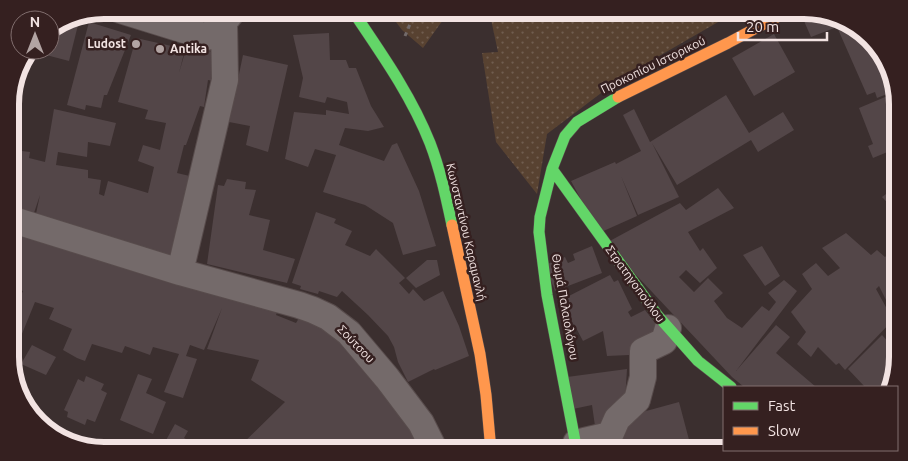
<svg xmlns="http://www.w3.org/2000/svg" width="908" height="461" font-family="Ubuntu,sans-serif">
<defs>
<pattern id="park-dots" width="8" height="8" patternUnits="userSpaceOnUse" patternTransform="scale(1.25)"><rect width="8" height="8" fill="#584231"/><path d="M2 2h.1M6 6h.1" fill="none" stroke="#705d4f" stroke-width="1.8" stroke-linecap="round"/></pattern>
</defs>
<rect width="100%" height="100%" fill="#3b2f2f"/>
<path fill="url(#park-dots)" d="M387 10H450L423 48 402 30Z
M489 10H739L621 78 547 134 537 194 496 142 482 53 498 52Z"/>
<path fill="#534648" d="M820 14 846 20 882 51 897 90 877 98 875 92 867 95 837 27 811 37 804 21Z
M89 22 131 35 107 95H104L101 108 86 105 85 110 67 105Z
M69 23 78 25 69 61 31 51 50 50V30Z
M329 33 330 60H346L349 68H356L371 106 384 127 368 131 345 128 339 145 384 161 392 145 397 143 419 191 436 246 403 255 393 223 365 205 323 192 336 155 315 149 308 167 285 159 294 112 326 115V110L349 114 347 102 327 97 325 103 299 97 303 78 293 35Z
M774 34 795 72 754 96 732 58Z
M136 38 185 49 179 73 186 49 190 50 191 46 212 52 213 81 208 80 204 107 200 106 186 145H184L177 173 198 178 178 259 34 223 40 195 32 219 10 211V202L22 151 30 152 29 158 45 162 54 109 116 123 110 146 88 142 87 157 58 152 56 165 88 170V178L101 180 99 194 104 196 108 181 148 193 154 167 138 161 143 145 160 150 166 123 145 119 148 110 118 102Z
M29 50 24 72 17 71 20 62Z
M243 55 288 65 268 152 246 145 250 126 229 122Z
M897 92V148L873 158 868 146 873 144 859 108Z
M726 95 749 133 783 112 794 130 758 152 751 140 677 185 652 143 679 197 638 215 621 176 637 216 599 233 571 181 615 162 616 164 641 151 623 115 634 109 650 142Z
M10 149 21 150 11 194H10Z
M227 179 246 182 245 189 256 190 249 215 270 220 263 250 295 259 287 283 207 264 218 185 224 186Z
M898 185V214L882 197Z
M718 188 734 208 688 232 700 251 703 248 717 268 700 283 686 270 679 277 694 292 708 278 723 293 714 301 727 318 742 328 762 306 769 311 776 302 768 293 784 280 797 291 736 371 776 325 790 337 776 353 816 387H744L732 377 606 243 680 203 686 210Z
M316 212 336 219 334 223 352 231 345 245 370 256 376 249 405 278 399 283 409 294 413 289 424 301 443 291 459 326 469 356 435 370 434 369 408 382 398 362 394 347 388 336 368 315 342 291 337 297 319 291 318 294 300 289 301 286 292 283Z
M11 230 280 304 276 315 296 323 302 313 352 340 426 451H302L293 441 280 451H235L285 402 251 380 259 360 207 349 222 308 204 350 190 345 186 356 197 359 183 398 164 392 179 354 153 347 150 355 125 346 122 353 92 344 85 361 77 358 63 350 72 329 49 319 54 308 35 302 17 346 11 342V317L23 291 16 288 11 296Z
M846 233 871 255 877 250 885 257 898 245V320L895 318 879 286 876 289 893 320 845 370 839 363 836 365 818 347 811 357 797 344 806 332 791 312 812 289 802 274 816 263 828 276 840 268 822 248Z
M592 246 602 273 555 291 545 265 565 257 568 263 575 260 573 254Z
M762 246 780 276 765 286 743 255Z
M427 260H437L440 275 416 288 406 278Z
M610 275 614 282 618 280 632 309 628 312 631 317 645 310 660 329 629 355 607 356 603 331 583 341 574 324 569 327 564 316 570 313 563 299Z
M882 335 895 349 898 348V358L891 387H865L848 369Z
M32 345 56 357 46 375 21 364Z
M627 369 625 401 617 419 679 402 692 451H605L595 426 592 405 573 409 567 377Z
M138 374 152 379 146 393 166 402 153 434 120 420Z
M86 376 104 384 101 390 107 393 95 422 87 419 85 425 67 417 68 412 64 410 78 379 84 382Z
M175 424 188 431 184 438 209 451H160Z"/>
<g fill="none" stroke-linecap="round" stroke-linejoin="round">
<defs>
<path id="street" d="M120 10 207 37 224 22 232 12
M10 219 180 272 299 305 313 310 328 317 349 333 387 378 421 423 435 451
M180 272 225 80 224 22
M576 443 610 435 617 419 637 400 643 377V351L664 341 668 328
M807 450 808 451"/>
<path id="fast" d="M352 10C381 53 411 95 430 143 440 169 446 197 452 225
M552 169 658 316 698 361 731 387
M577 451 547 295 539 232 540 217 552 169 565 136 577 122 618 97"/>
<path id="slow" d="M618 97 728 43 790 10
M452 225 480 354 486 395 491 451"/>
</defs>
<use href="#street" stroke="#584c4c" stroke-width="28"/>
<use href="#fast" stroke="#584c4c" stroke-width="12"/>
<use href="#slow" stroke="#584c4c" stroke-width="12"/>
<path stroke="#726a6a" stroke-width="3" stroke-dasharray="4 4" stroke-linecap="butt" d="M405 36 416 10"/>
<use href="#street" stroke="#746a6a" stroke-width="26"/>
<use href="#fast" stroke="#63d668" stroke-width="11"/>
<use href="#slow" stroke="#ff974d" stroke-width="11"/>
</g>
<g fill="#b2a4a3" stroke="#352020" stroke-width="2">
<circle cx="136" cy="44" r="5"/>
<circle cx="160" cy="49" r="5"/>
</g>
<g text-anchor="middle" stroke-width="5" stroke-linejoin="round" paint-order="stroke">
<g font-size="12" font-weight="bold" fill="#f2e3e2" stroke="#352020" text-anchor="end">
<text x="126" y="48">Ludost</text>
<text x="170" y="53" text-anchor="start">Antika</text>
</g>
<g font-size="12" fill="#f2e3e2" stroke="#352020">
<text transform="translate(653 65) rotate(-26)" y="4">Προκοπίου Ιστορικού</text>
<text transform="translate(466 232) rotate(77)" y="4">Κωνσταντίνου Καραμανλή</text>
<text transform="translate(635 284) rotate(54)" y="4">Στρατηγοπούλου</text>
<text transform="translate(565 307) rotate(80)" y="4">Θωμά Παλαιολόγου</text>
<text transform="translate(356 344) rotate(46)" y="4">Σούτσου</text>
</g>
</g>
<path d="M0 0H908V461H0ZM104 19H804A85 85 0 0 1 889 104V357A85 85 0 0 1 804 442H104A85 85 0 0 1 19 357V104A85 85 0 0 1 104 19Z" fill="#352020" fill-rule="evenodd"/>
<path fill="none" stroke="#f2e3e2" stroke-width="6" d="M104 19H804A85 85 0 0 1 889 104V357A85 85 0 0 1 804 442H104A85 85 0 0 1 19 357V104A85 85 0 0 1 104 19Z"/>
<rect x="723" y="386" width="175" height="65" fill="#352020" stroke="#816e6e"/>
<rect x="733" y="402" width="25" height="8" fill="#63d668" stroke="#816e6e"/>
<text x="768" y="411" font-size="15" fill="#f2e3e2">Fast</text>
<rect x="733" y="427" width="25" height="8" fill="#ff974d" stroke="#816e6e"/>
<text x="768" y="436" font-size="15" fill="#f2e3e2">Slow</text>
<g transform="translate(35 35)"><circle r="24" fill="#352020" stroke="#816e6e"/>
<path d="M0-4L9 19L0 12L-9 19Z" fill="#b2a4a3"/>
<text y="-8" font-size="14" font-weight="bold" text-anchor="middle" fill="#f2e3e2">N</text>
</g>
<path d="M738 32v8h89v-8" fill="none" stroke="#f2e3e2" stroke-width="2.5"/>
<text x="746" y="32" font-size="15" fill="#f2e3e2" stroke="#352020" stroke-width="4" paint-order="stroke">20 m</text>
</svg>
